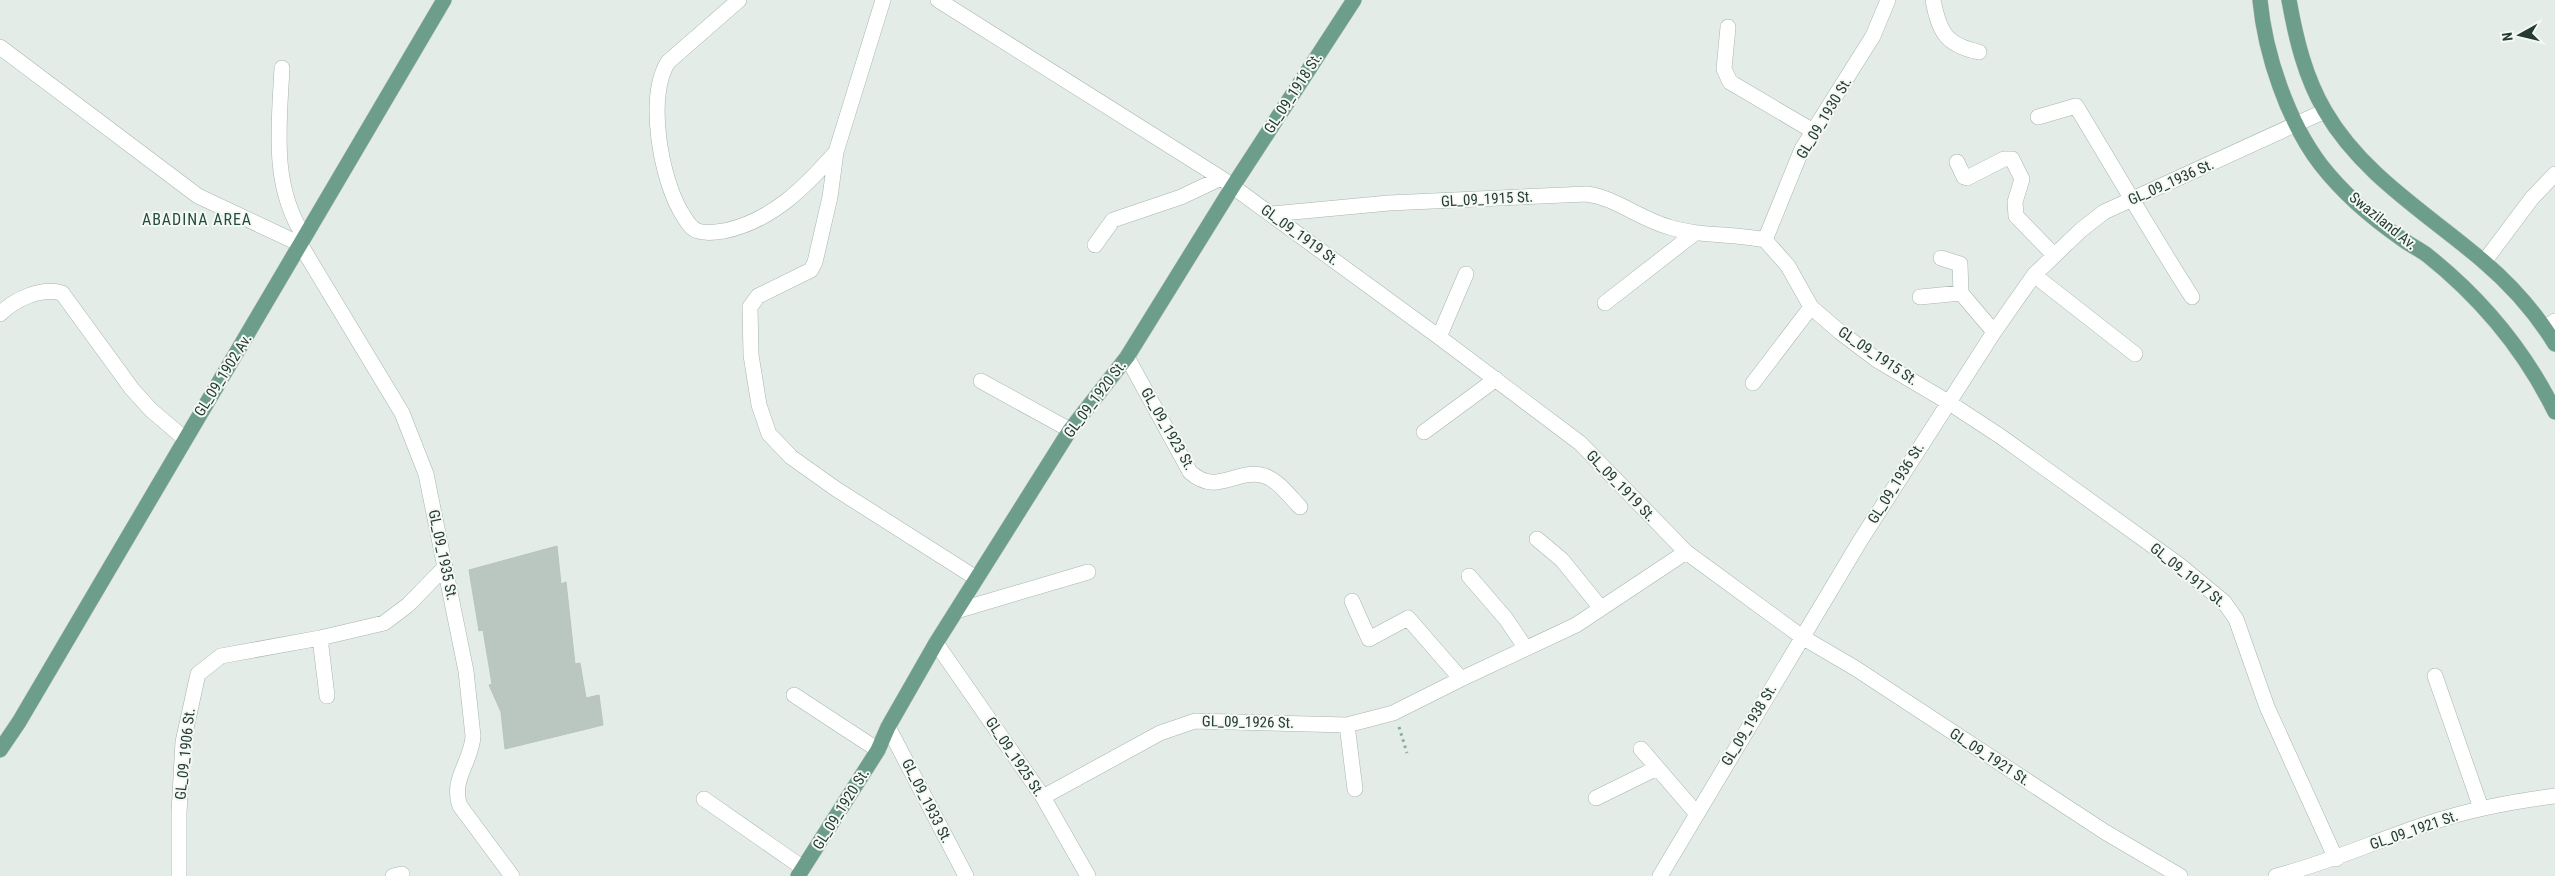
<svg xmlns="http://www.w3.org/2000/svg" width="2555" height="876" font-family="'Roboto Condensed',sans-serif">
<rect width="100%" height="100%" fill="#e4ece8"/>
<path fill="#bac7c1" stroke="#b7c5be" d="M557 546 561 584 566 582 575 664 580 663 586 698 599 695 603 725 505 749 501 712 489 685 492 684 483 630 479 631 469 570Z"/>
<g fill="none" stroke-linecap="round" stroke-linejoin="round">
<defs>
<path id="minor" d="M739 0 668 62C646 97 661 178 681 212 685 218 690 229 698 231 707 234 714 232 724 231 772 221 805 187 836 152
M883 0 836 152 830 197 815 262 811 270 758 296 750 307 751 355 759 405 769 434 791 457 836 489 976 578
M938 0 1221 178 1439 337 1580 443 1686 552 1802 637 1855 668 2105 832 2180 876
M1933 0C1939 31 1945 45 1979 52
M1728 27 1724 69 1730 82 1813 131
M0 47 198 196 300 244 402 413 426 474 466 671 473 736C472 761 450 780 460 806L512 876
M282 68C279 126 271 186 304 236
M2038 117 2076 106C2115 170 2152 235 2192 297
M1957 162 1964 177 1967 178 2004 159H2012L2022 179 2015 202 2016 216 2054 255
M1272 214 1389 203 1587 194C1616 198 1640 219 1669 227 1700 237 1733 233 1765 240L1788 266 1811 307 1840 332 1877 360 1948 402 2000 436 2178 564 2224 602 2236 619 2267 707 2336 859
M1765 240 1802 149 1873 36 1888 0
M1095 245 1113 220 1181 197 1221 178
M1941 258 1960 264 1961 293 1994 332
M2484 262 2532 198 2555 174
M2034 275 2135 354
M1920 297 1961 293
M1605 303 1695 233
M0 314C15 299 41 287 62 293L132 389 151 410 184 438
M2545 328 2555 321
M1439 337 1466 274
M1127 357 1190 472C1218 497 1236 467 1265 476 1279 481 1290 497 1300 507
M981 381 1070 430
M1753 383 1811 307
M1424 432 1496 379
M1537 539 1562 560 1600 607
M1469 576 1506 619 1525 647
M1352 601 1369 639 1408 618 1461 679
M956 611 1088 572
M320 638 327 696
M936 643 1043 797 1088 876
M2435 676 2481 808
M794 695 878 750
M1347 725 1355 789
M888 727 966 876
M1641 749 1697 814
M1043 797 1160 733 1195 721 1347 725 1393 713 1461 679 1576 625 1686 552
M1596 798 1657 768
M704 799 803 868
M179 876V813L183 742 198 674 221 656 320 638 384 623 408 605 445 567
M393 876 402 874
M1660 876 1860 541 1994 332 2034 275 2081 230 2104 212 2325 111
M2276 876C2332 862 2384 837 2439 820 2477 808 2516 801 2555 796"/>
<path id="major" d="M2260 0C2265 54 2288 122 2321 165 2343 193 2373 219 2402 239 2410 245 2419 249 2427 255 2481 298 2525 351 2555 412
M2289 0C2296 39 2305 77 2325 111 2362 175 2428 214 2483 261 2510 284 2536 313 2555 344
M0 750 19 722C159 480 304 241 444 0
M798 876 878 750 888 727 936 643 1070 430 1127 357 1233 186 1354 0"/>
</defs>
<use href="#minor" stroke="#a7b4ae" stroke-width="16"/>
<use href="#major" stroke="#c2c8c6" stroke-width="16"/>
<path stroke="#88ad9e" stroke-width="3" stroke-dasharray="2.5 4" stroke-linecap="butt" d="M1399 727 1407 753"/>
<use href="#minor" stroke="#fff" stroke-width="15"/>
<use href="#major" stroke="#6d9e8c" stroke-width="15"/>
</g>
<g text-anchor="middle" stroke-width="4" stroke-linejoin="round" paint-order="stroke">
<g font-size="15" fill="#253c34" stroke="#f5f9f6">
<text transform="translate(1293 93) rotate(-57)" y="5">GL_09_1918 St.</text>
<text transform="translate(1824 118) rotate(-59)" y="5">GL_09_1930 St.</text>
<text transform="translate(2171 182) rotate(-24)" y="5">GL_09_1936 St.</text>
<text transform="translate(1487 199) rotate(-3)" y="5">GL_09_1915 St.</text>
<text transform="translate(2383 221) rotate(39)" y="5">Swaziland Av.</text>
<text transform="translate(1300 235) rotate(36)" y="5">GL_09_1919 St.</text>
<text transform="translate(1878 356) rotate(34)" y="5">GL_09_1915 St.</text>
<text transform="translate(223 375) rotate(-58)" y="5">GL_09_1902 Av.</text>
<text transform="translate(1095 399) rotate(-53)" y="5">GL_09_1920 St.</text>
<text transform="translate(1168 429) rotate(60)" y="5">GL_09_1923 St.</text>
<text transform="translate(1896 483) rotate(-58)" y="5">GL_09_1936 St.</text>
<text transform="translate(1621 486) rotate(46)" y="5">GL_09_1919 St.</text>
<text transform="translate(443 555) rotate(78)" y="5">GL_09_1935 St.</text>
<text transform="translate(2188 575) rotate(39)" y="5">GL_09_1917 St.</text>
<text transform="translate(1248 722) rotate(1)" y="5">GL_09_1926 St.</text>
<text transform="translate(1749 725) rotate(-59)" y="5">GL_09_1938 St.</text>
<text transform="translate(185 754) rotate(-84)" y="5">GL_09_1906 St.</text>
<text transform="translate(1015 757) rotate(56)" y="5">GL_09_1925 St.</text>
<text transform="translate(1990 757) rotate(33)" y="5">GL_09_1921 St.</text>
<text transform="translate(927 801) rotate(63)" y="5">GL_09_1933 St.</text>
<text transform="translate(841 809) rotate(-58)" y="5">GL_09_1920 St.</text>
<text transform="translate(2414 830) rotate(-19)" y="5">GL_09_1921 St.</text>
</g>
<g font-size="16" letter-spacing="1" fill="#234d3f" stroke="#f5f9f6">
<text x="197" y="225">ABADINA AREA</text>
</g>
</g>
<g transform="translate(2520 35) rotate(262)" stroke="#f5f9f6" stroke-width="4" paint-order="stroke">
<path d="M0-4L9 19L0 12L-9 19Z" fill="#253c34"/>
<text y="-8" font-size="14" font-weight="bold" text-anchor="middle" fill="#253c34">N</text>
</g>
</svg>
